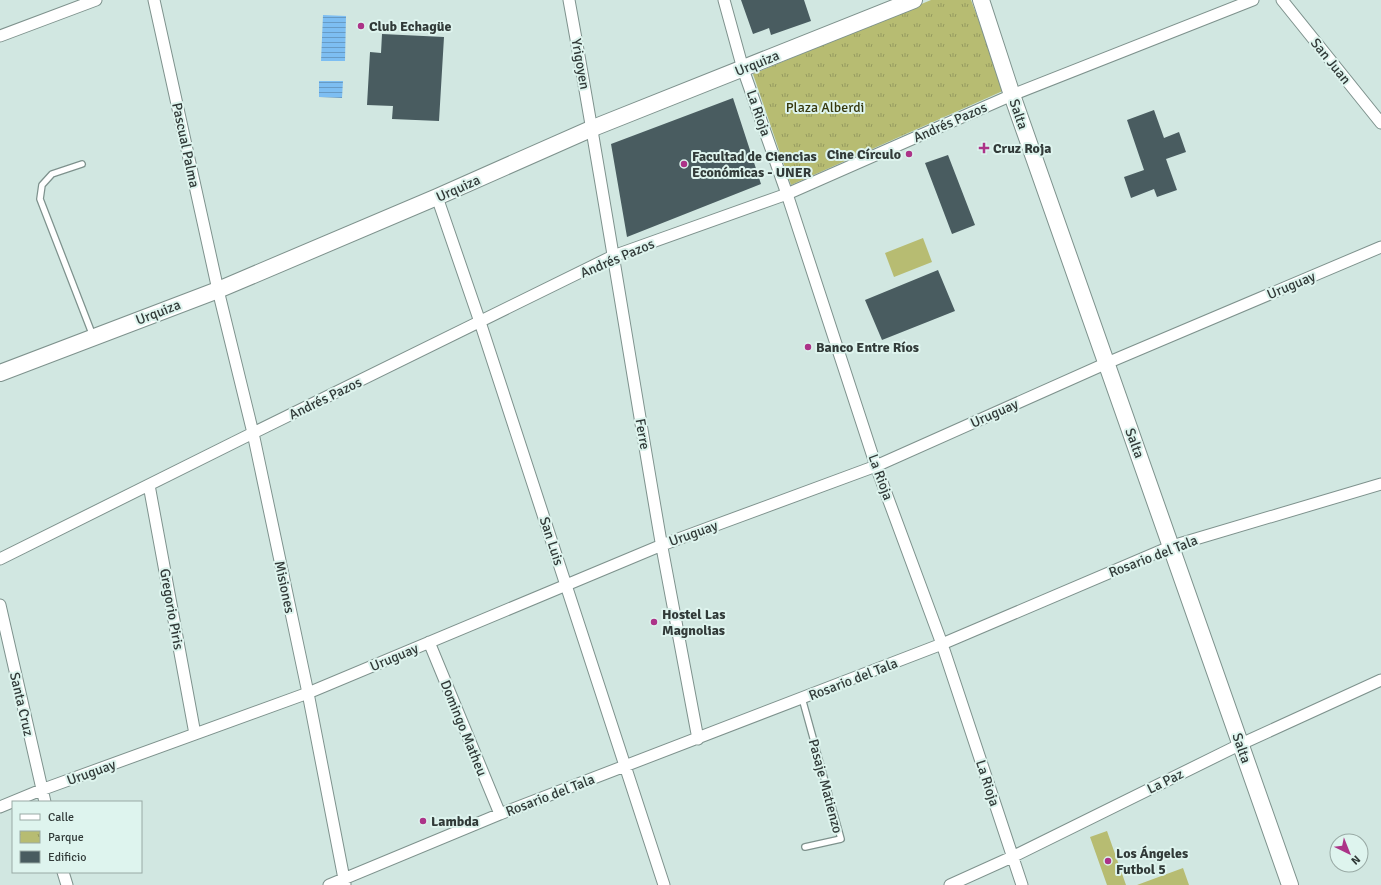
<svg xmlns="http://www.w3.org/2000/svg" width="1381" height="885" font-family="Signika,sans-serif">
<defs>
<pattern id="park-tufts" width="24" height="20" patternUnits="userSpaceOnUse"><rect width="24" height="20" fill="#b7bc72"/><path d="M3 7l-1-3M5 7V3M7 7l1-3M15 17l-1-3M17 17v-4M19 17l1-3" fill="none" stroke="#959a5f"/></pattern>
<pattern id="water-rules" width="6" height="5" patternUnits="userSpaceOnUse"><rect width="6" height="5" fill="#7dbef2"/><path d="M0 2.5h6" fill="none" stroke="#679bc5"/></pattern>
</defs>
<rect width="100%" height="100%" fill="#d1e7e1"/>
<path fill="url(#park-tufts)" d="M931 0H971L1005 90 791 185 753 74Z"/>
<path fill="#b7bc72" d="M923 238 932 262 894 277 885 253Z
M1107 831 1126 885H1107L1090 837Z
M1183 868 1189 885H1137Z"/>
<path fill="url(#water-rules)" d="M323 15 346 16 345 61H321Z
M319 81H343L342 98 319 97Z"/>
<path fill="#495c60" d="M741 0H804L811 21 771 35 769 28 753 34Z
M382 34 444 37 439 121 392 119 393 106 367 105 370 52 381 53Z
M733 98 761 184 627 237 611 144Z
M1154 110 1164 138 1179 132 1186 152 1166 159 1177 190 1157 197 1154 189 1131 198 1124 177 1144 170 1127 120Z
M948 155 975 225 952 234 925 163Z
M938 270 955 311 882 340 865 300Z"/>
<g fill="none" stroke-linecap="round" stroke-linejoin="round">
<defs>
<path id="lane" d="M82 164 52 174 42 185 40 199 93 336
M802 698 841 839 805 847"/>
<path id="street" d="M154 0 218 290 253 433 308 693 345 884
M569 0C602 180 630 362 661 542 673 608 686 673 698 739
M724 0 743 69 787 194 876 466 942 644 1022 885
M1282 0 1381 123
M0 36 96 0
M437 197 480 322 664 885
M149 485 195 734
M0 559 253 433 613 256 787 194 1012 95 1253 0
M0 605 45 802
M429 642 500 814
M0 807 41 790 308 693 662 545 876 466 1107 363 1381 247
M63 872 67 885
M329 885 500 814 942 644 1172 546 1381 484
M950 885 1012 857 1241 744 1381 680"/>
<path id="secondary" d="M981 0 1012 95 1290 885
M0 373 218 290 437 197 593 128 914 0"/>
</defs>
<use href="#lane" stroke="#7e928d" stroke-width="8"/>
<use href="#street" stroke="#7e928d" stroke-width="13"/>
<use href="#secondary" stroke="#7e928d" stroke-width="18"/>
<use href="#lane" stroke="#fff" stroke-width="5.5"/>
<use href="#street" stroke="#fff" stroke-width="11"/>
<use href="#secondary" stroke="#fff" stroke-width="16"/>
</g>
<g fill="#ac3388" stroke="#def4ee" stroke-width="1.5">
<circle cx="361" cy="26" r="4"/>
<path d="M982 142h4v4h4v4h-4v4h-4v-4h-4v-4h4z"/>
<circle cx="909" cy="154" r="4"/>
<circle cx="684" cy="164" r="4"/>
<circle cx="808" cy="347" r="4"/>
<circle cx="654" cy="622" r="4"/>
<circle cx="423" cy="821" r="4"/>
<circle cx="1108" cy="861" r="4"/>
</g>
<g text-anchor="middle" stroke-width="4" stroke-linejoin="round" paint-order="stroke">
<g font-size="14" font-weight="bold" fill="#313a38" stroke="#def4ee" text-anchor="start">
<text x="369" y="31">Club Echagüe</text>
<text x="993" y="153">Cruz Roja</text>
<text x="901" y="159" text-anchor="end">Cine Círculo</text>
<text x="692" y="161">Facultad de Ciencias<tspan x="692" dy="16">Económicas - UNER</tspan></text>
<text x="816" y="352">Banco Entre Ríos</text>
<text x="662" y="619">Hostel Las<tspan x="662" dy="16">Magnolias</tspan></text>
<text x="431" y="826">Lambda</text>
<text x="1116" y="858">Los Ángeles<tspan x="1116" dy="16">Futbol 5</tspan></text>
</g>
<g font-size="14" fill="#313a38" stroke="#def4ee">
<text transform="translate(1331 61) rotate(51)" y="5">San Juan</text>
<text transform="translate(757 63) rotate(-22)" y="5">Urquiza</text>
<text transform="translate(581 64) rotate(80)" y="5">Yrigoyen</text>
<text transform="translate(759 113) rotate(71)" y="5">La Rioja</text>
<text transform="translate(1019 114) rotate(71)" y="5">Salta</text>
<text transform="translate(950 122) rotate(-24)" y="5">Andrés Pazos</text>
<text transform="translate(186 145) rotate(78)" y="5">Pascual Palma</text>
<text transform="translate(458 188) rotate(-24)" y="5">Urquiza</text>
<text transform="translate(617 258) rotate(-23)" y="5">Andrés Pazos</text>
<text transform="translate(1291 285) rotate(-23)" y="5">Uruguay</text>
<text transform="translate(158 312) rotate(-21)" y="5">Urquiza</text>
<text transform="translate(325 398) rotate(-26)" y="5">Andrés Pazos</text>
<text transform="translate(994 413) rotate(-24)" y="5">Uruguay</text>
<text transform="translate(643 434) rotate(80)" y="5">Ferre</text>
<text transform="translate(1135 443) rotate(70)" y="5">Salta</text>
<text transform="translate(881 477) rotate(70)" y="5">La Rioja</text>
<text transform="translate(693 533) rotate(-20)" y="5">Uruguay</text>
<text transform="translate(552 541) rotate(72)" y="5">San Luis</text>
<text transform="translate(1153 556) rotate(-21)" y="5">Rosario del Tala</text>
<text transform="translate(285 587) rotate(78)" y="5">Misiones</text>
<text transform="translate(172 609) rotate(80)" y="5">Gregorio Piris</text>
<text transform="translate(394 657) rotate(-23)" y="5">Uruguay</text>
<text transform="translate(853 679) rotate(-21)" y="5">Rosario del Tala</text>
<text transform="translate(22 704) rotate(77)" y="5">Santa Cruz</text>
<text transform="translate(464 728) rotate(68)" y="5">Domingo Matheu</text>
<text transform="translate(1242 748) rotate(71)" y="5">Salta</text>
<text transform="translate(91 772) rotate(-20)" y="5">Uruguay</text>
<text transform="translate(1165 781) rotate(-26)" y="5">La Paz</text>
<text transform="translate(988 783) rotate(72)" y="5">La Rioja</text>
<text transform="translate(826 786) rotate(75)" y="5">Pasaje Matienzo</text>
<text transform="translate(550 795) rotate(-21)" y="5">Rosario del Tala</text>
</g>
<g font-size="14" fill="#36380d" stroke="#def4ee">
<text x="825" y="112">Plaza Alberdi</text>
</g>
</g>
<rect x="12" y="801" width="130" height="72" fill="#def4ee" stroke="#99aaa5"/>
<rect x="20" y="814" width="20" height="6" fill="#ffffff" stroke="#99aaa5"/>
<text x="48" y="821" font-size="12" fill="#313a38">Calle</text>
<rect x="20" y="831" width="20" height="12" fill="url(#park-tufts)" stroke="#99aaa5"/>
<text x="48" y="841" font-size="12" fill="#313a38">Parque</text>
<rect x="20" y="851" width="20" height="12" fill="#495c60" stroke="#99aaa5"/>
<text x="48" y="861" font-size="12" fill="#313a38">Edificio</text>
<g transform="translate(1349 853) rotate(137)"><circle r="19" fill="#def4ee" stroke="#99aaa5"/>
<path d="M0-3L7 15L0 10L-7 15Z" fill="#ac3388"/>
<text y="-6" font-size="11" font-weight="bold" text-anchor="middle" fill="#313a38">N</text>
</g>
</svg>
